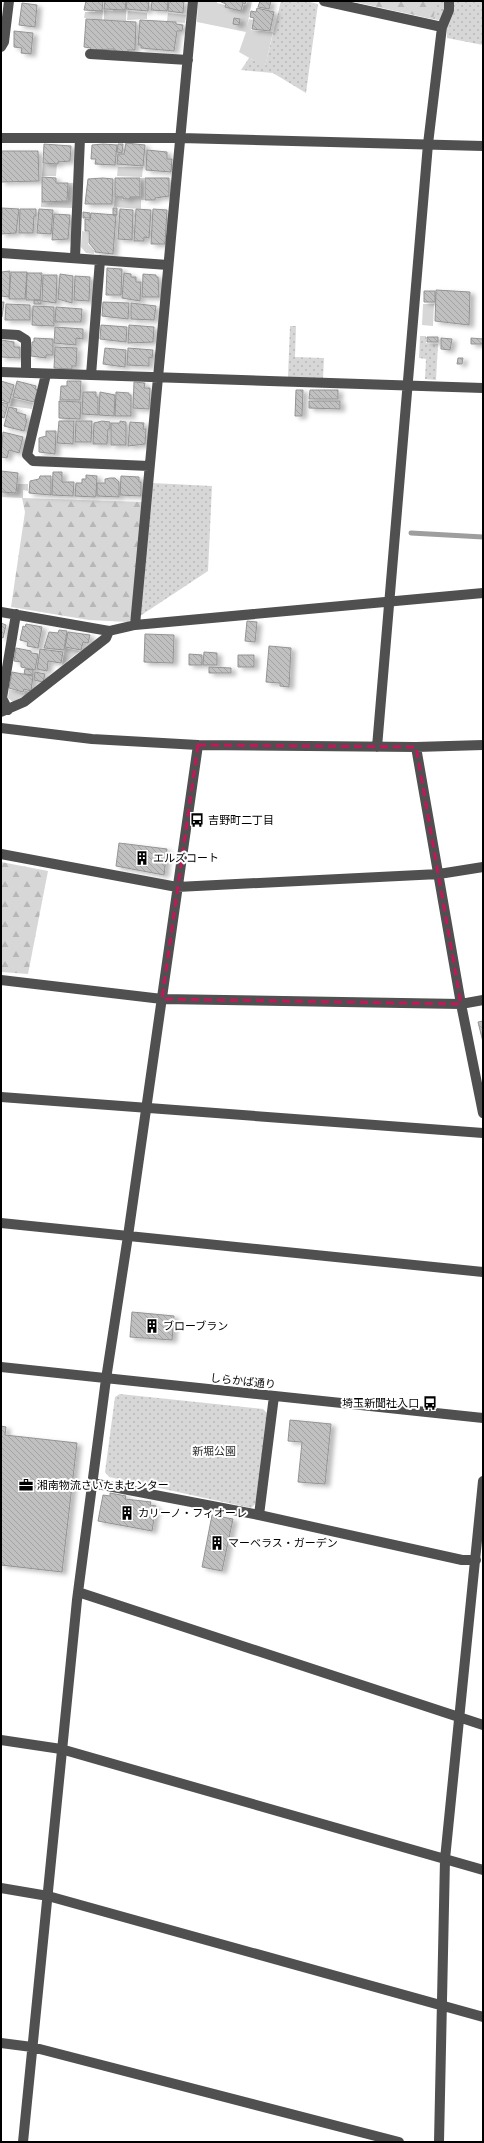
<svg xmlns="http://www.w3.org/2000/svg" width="484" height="2143" font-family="'Golos Text','Noto Sans JP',sans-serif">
<defs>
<pattern id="grass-dots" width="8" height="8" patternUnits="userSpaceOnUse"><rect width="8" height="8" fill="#d7d7d7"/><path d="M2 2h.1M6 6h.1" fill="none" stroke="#b7b7b7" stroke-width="1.8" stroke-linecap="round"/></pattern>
<pattern id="forest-firs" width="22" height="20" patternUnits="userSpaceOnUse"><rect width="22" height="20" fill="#d7d7d7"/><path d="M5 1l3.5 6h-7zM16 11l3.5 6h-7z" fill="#b7b7b7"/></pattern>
<pattern id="building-back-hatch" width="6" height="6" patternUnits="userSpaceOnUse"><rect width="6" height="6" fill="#c0c0c0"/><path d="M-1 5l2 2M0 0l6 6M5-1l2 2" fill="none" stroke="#a3a3a3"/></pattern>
<filter id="shadow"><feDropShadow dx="4.5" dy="2.5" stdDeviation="2" flood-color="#0004"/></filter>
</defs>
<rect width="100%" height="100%" fill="#fff"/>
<path fill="url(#grass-dots)" d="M281 1H306L318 4 306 93 273 73 241 70 249 58 265 66Z
M351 1H483V45L447 38V22Z
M290 326H296L295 357 324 358 323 379 288 377Z
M420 336H426V343L438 344 436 380 425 379 426 359 419 358Z
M152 483 212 486 208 571 140 616Z
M120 1394 263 1409 268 1414 257 1502 251 1508 109 1477 105 1472 115 1397Z"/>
<path fill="url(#forest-firs)" d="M351 1H437L433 19Z
M22 498 143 502 132 619 128 622 89 620 11 607 25 512Z
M1 862 48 871 28 974 1 972Z"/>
<path fill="#d7d7d7" d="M198 1H217V3L225 5V7L242 11 244 4 246 5 247 1H252L247 27 249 19 253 20 251 30 273 32 265 67 239 52 246 32 197 22Z
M114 9 126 10V21L104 20V10L113 11Z
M95 11H103L102 20 84 18 85 12H95Z
M128 11 147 13V19L127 20Z
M168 13 186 15 185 23 167 21Z
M43 164H57L56 176H42Z
M118 167H143L142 177 117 176Z
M141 178H144V200H141V209L114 207 115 197H122V200L130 199V197H141Z
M68 183H73L72 208 41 207V202L68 201Z
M82 231 88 232V244L94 250V254L86 253 81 247Z
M423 304H434L433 326 422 325Z
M12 398 33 403 32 409 10 406Z
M17 484H28V491L23 490V498L1 497V493H17Z
M65 648 80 651 62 665Z
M9 689 24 693 25 691 30 692 13 702 8 698Z"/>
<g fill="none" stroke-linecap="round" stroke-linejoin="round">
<path stroke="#9e9e9e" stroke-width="5" d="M411 533 483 537"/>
</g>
<path fill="url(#building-back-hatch)" stroke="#949494" filter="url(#shadow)" d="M86 1H103L102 11 84 10Z
M105 1H126L125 10 104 9Z
M127 1H149L148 11 126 9Z
M152 1H168L167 11 151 10Z
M169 1H184L183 13 168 11Z
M219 1H246L245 4 243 3 241 11 225 7 226 4Z
M260 1H271L269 9 258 7Z
M22 3 37 5 35 27 19 25Z
M257 8 274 12 270 31 252 29 254 18 250 17 251 11 256 12Z
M234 18 240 19 239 25 233 24Z
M86 19 136 22 135 50H128V52L114 51V49L90 50 91 48 84 47Z
M140 20 176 22V24L183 25 182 31H177L174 51 141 48V45H138Z
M14 31 33 33 31 54 21 53 22 48 14 47Z
M126 143 145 145 143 166 117 164 118 154H124Z
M44 144 71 146 70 161 58 162V164L43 163Z
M103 144 117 145 115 165 95 164 96 159H91L92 145Z
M118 144H123L122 153 117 152Z
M147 150 167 152V159H172L171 172 146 170Z
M1 151H38L39 181 1 182Z
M42 177 56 178V183H68L67 201 42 202Z
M103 178 113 179 112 204H85L88 179Z
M115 178H140V197H130V199H123V197H115Z
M145 178H169V196L155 198V200H145Z
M2 208 19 209 16 233 1 234Z
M113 208H117V215H113Z
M20 209H36V216H34L33 233H19Z
M39 209 53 210 51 234 37 233Z
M120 209 133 210 132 240 118 239Z
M136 209 151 210 149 238 144 237V241H134Z
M153 209 167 210 165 244H151Z
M83 212 90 213V218H83Z
M91 213 116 215 113 254 95 252V250L89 243V231H85V219L90 220Z
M54 214 70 215 68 239 52 240Z
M107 268 122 269 121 295H106Z
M10 271 9 297 1 296V272Z
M11 272H27L25 299H9Z
M27 273H42L40 300H26Z
M124 273 131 274V277H136V282H141L140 301 122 298Z
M60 274 73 276 72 303 58 299Z
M143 274 156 275V277H158L159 297H142Z
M43 275H57L56 303 42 301Z
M75 276 90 277 89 301 74 300Z
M436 290 470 292 469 325 435 321Z
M424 291H435V302H424Z
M34 300H41V304H34Z
M1 302H4L2 317H1Z
M103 302 129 303 128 319 102 316Z
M131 303 156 306 154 320 131 319Z
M6 304 30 305V320H5Z
M33 306 54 307V326L32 325Z
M56 307 82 309 81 322H55Z
M101 325 127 327 126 342 100 339Z
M129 325 154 327 153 342 128 343Z
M55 327 83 329V339L76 338V345L54 343Z
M427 337H438V342H427Z
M34 338 53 339V355H46V358L31 356 32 342H34Z
M441 338 452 339 450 350 441 349Z
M471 338 483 339V344H471Z
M1 340 14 342V347H20V358L1 357Z
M55 347 77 348 76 366H72V369L54 368Z
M105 348 126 350 125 367 103 364Z
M128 348 153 350 152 358 149 357V366L127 365Z
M458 358H463L462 364H457Z
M1 381 14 385 9 403 1 400Z
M17 381 36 386 35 389 38 390 34 402 13 397Z
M67 381H81L80 400H60L61 386H67Z
M134 382 145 383 144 388H150L149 409 133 408Z
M296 390H303L302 416H295Z
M310 390H338V399H309Z
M83 392H96V397H98V415L82 414Z
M100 392 115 395 114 416 99 415Z
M116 392 129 393V395H131V416H115Z
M59 401 81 402 80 419 59 418Z
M309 401H340V409L309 408Z
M1 402 8 404 4 418 1 417Z
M9 407 17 409 16 412 26 415 25 419 27 420 24 431 4 426Z
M59 421H74L73 444 57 443Z
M76 421H92L91 442H75Z
M102 421 110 422V429H108L107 444H93L94 423Z
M120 421 126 422V445H111V423H120Z
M130 422 144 423 143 429H146L145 444 128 446Z
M46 431H56L55 454 39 452V438L46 436Z
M3 432 23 437 19 453 9 450 7 458 1 457Z
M1 471 18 473 16 493 1 492Z
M53 472H62V482H74L73 496 52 495Z
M86 475 97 476 96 495 95 497 75 496 76 483H82V479H86Z
M40 476H51V495L29 493 30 481 39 479Z
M121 476 139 477V482H141V496L120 495Z
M110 478H115L119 482V497L97 496V483H105V479Z
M247 621 257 622 255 642 245 641Z
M1 623 6 625 3 638 1 637Z
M26 624 42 627 38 648 27 646 28 642 20 640 23 626 25 627Z
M59 630 67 631 64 650 44 648 49 632 58 633Z
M68 632 90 635 88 643 83 642 81 650 65 647Z
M145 634 174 635 173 663 144 662Z
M269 646 291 648 289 687 280 686V683L266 682Z
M16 648 31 651V653L38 654 35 670 21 667V662L14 661Z
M40 649 63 652 61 663 48 661 47 671 37 669Z
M204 652 217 653V665H203Z
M189 654 202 655V665H189Z
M238 655H254V667H238Z
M209 667 231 668V673H209Z
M25 669 33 670V675L24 674Z
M12 672 33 676 31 691 24 689 23 692 9 688Z
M35 672 45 674 43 682 34 680Z
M119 843 167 849 164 875 116 866Z
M483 1021V1042L478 1022Z
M132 1312 174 1316 172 1340 130 1337Z
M290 1420 331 1424 325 1484 298 1482 302 1442 288 1441Z
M1 1426 6 1427 5 1435 77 1443 62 1572 1 1565Z
M110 1493 126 1496 125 1499 151 1502 150 1505 156 1506 152 1531 98 1521 103 1495 110 1496Z
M212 1515 233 1519 222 1571 202 1567Z"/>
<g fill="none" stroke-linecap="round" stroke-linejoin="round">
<path stroke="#505050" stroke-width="10" d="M324 1 442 27
M1 47 4 42 9 1
M90 54 188 60
M1 138H181L483 146
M1 253 168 265
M75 258 80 138
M1 334 18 335 26 340V373
M1 372 483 388
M46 374 27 455 33 461 149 466
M91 375 100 260
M1 612 109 631 135 625 483 593
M135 625 193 1
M8 710 2 698 16 614
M1 712 24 702 106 638 109 631
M1 728 92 739 198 745 416 747 483 745
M377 747 428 144 442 27 449 10V1
M416 747 461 1004 483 1113
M1 854 177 887 439 874 483 867
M1 980 162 999 461 1004 483 1000
M1 1097 483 1133
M1 1223 483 1272
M1 1367 483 1418
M92 1483 259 1515 462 1560H476
M259 1515 274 1396
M78 1592 483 1725
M1 1740 61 1749 483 1870
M1 1888 48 1896 483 2017
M1 2043 32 2047 399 2142
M23 2142 77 1600 106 1379 128 1236 198 745
M439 2142 445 1859 483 1481"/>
</g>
<path fill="none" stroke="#c2185b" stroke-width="3" stroke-dasharray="8 5" stroke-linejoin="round" d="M198 745 416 747 461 1004 162 999Z"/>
<defs>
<symbol id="bus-bare" viewBox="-9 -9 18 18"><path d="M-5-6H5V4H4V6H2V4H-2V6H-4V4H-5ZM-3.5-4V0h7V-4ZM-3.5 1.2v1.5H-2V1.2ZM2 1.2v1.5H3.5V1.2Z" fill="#000" stroke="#fff" stroke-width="2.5" paint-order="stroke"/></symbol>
<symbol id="building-bare" viewBox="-9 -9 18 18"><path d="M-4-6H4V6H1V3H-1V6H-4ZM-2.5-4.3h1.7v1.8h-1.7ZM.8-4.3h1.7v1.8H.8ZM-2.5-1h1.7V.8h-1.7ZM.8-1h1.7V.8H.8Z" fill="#000" stroke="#fff" stroke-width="2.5" paint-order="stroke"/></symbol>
<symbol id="office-bare" viewBox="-9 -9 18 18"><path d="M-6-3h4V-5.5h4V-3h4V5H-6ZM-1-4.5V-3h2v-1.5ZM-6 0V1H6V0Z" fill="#000" stroke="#fff" stroke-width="2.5" paint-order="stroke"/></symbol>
</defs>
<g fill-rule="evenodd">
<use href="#bus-bare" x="187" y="810" width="20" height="20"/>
<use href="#building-bare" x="132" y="848" width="20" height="20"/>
<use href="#building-bare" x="142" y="1316" width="20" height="20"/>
<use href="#bus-bare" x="420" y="1393" width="20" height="20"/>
<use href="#office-bare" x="16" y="1475" width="20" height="20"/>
<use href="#building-bare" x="117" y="1503" width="20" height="20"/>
<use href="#building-bare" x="207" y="1533" width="20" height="20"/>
</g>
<g text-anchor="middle" stroke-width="4" stroke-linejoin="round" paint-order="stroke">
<g font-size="11" fill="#000" stroke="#fff" text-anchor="start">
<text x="208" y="824">吉野町二丁目</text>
<text x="153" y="862">エルズコート</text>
<text x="163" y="1330">ブローブラン</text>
<text x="419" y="1407" text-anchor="end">埼玉新聞社入口</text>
<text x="37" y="1489">湘南物流さいたまセンター</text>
<text x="138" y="1517">カリーノ・フィオーレ</text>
<text x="228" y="1547">マーベラス・ガーデン</text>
</g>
<g font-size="11" fill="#000" stroke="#fff">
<text transform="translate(243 1381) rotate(6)" y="4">しらかば通り</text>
</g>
<g font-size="11" fill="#2e2e2e" stroke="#fff">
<text x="214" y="1455">新堀公園</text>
</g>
</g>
<rect width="484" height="2143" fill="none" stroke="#000000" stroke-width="4"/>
</svg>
